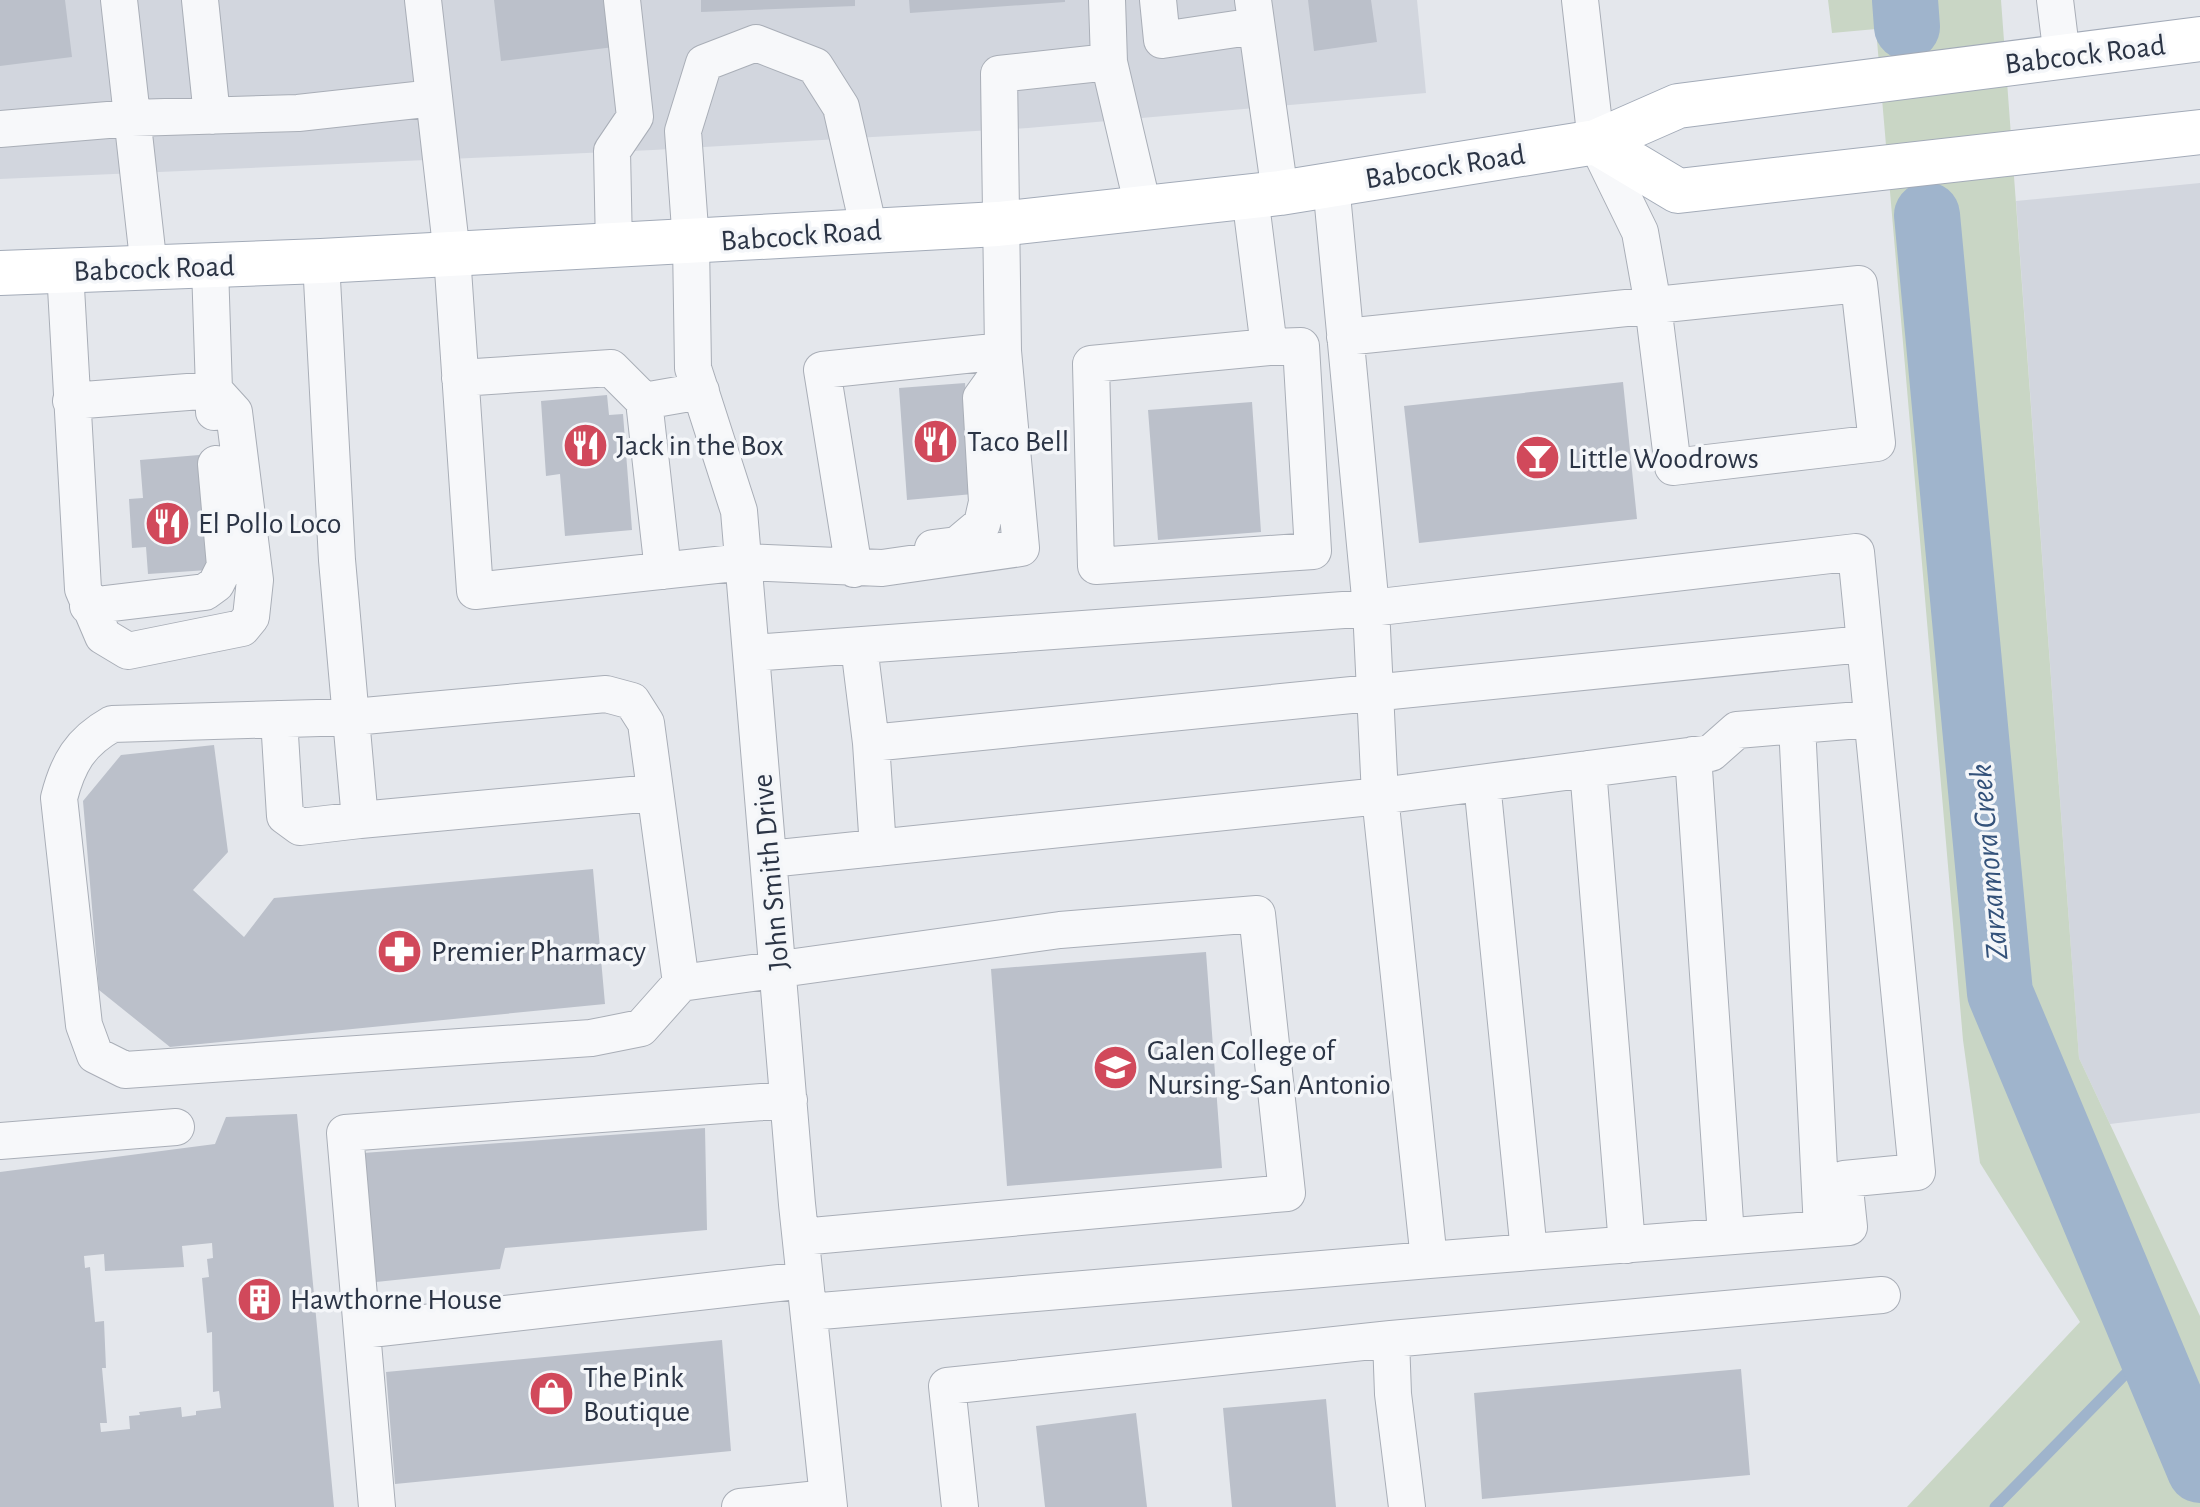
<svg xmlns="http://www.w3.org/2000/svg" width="2200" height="1507" font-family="'Alegreya Sans',sans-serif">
<rect width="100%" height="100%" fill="#e4e7ec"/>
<path fill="#d2d6de" d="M0 0H1417L1426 93 1028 128 653 150 0 179Z
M2200 183V1113L2110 1124 2079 1058 2016 201Z"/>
<path fill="#c9d6c5" d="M1828 0H2001L2079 1058 2200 1316V1507H1907L2080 1322 1980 1163 1963 1040 1876 29 1832 33Z"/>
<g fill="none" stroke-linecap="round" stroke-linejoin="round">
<path stroke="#9fb4cc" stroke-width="11" d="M1995 1507 2148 1351"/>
<path stroke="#9fb4cc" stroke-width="66" d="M1905 0 1907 27
M1927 215 2000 993 2200 1470"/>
</g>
<path fill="#bbc0ca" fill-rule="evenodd" d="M0 0H65L72 57 0 66Z
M494 0H609L614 47 501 61Z
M701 0H855V6L701 12Z
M909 0H1065V2L910 13Z
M1308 0H1371L1377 42 1314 51Z
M1623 382 1637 519 1419 543 1404 406Z
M965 383 973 494 907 500 899 388Z
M607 395 609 415 623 414 632 530 565 536 560 474 546 476 541 401Z
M1252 402 1261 532 1158 540 1148 410Z
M199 455 208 570 148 574 146 547 132 548 129 499 143 498 140 460Z
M214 745 228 852 193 890 244 937 274 898 593 869 605 1004 170 1047 99 990 83 801 121 755Z
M1206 952 1222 1168 1007 1186 991 969Z
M297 1114 334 1507H0V1172L215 1144 226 1117ZM212 1243 213 1258 207 1259 209 1277 202 1278 207 1333 212 1332 213 1392 219 1391 221 1408 196 1411V1415L182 1417 181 1407 139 1412 140 1415 129 1416 130 1429 101 1432 100 1423H107L102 1368H106L104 1321 95 1322 90 1267 85 1268 84 1256 104 1254 105 1271 184 1267 182 1246Z
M705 1128 707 1230 505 1248 500 1269 376 1282 363 1153Z
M722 1340 731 1451 395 1484 386 1372Z
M1741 1369 1750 1475 1482 1499 1474 1393Z
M1326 1399 1336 1507H1232L1223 1408Z
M1136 1413 1147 1507H1045L1036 1426Z"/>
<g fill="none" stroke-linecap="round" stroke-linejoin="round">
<defs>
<path id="minor" d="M119 0 149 268
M200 0 212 116
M423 0 452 255 475 591 744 562 882 568 1021 548 1003 351 999 74 1109 62 1143 207
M1107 0 1109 62
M1158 0 1162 40 1256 26
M1253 0 1280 193
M2055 0 2062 57
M0 129 132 118 298 113 434 98
M1331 184 1371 608 1380 796 1711 753 1737 730 1872 719
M1250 196 1269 347 1301 346 1313 551 1096 566 1091 364 1269 347
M614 247 612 151 635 117 622 0
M321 261 337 560 360 820 653 793
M65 270 83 589 103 636 128 651 242 628 251 617 255 580 234 412 214 390 210 267
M1345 337C1516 319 1688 302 1859 284L1877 443 1673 467 1653 305 1640 232 1596 142 1580 0
M460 378 611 368 644 401
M71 401 214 390V412
M933 548 957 545 982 524 987 502 981 398 996 377
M854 569 822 370 1003 351
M663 571 644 401 701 391
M88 606 205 592 216 584 225 566 216 464
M859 646 871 743 1863 644
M751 653 1371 608 1856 552 1917 1172 1844 1179 1849 1227 1429 1260 1380 796 769 859
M279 719 285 816 300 827 360 820
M1797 725 1822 1229
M871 743 878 848
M1693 755 1726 1236
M1588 769 1627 1245
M1482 783 1529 1252
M681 983 646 723 632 701 606 694 353 717 112 724C80 742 68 763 59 798L84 1025 95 1055 125 1070 591 1038 641 1028 681 983 1060 930 1257 914 1287 1193 801 1237
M0 1141 176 1127
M809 1312 1429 1260
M362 1330 805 1280
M377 1507 345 1133 789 1100
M740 1507 828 1498
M829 1507 797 1204 739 511 693 368 691 243 683 131 704 63 756 43 815 66 841 107 869 230
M960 1507 947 1386 1391 1339
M1407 1507 1393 1394 1391 1339 1882 1295"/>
<path id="major" d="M1596 142 1678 191 2200 132
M0 273 321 261 998 224 1280 193 1596 142 1678 106 2200 39"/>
</defs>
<use href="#minor" stroke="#a9aeb7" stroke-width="38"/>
<use href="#major" stroke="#a3abb8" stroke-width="46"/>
<use href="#minor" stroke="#f7f8fa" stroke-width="36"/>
<use href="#major" stroke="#fff" stroke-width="44"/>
</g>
<defs>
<symbol id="restaurant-disc" viewBox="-11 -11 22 22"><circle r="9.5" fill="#d1495b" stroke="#f4f6f9"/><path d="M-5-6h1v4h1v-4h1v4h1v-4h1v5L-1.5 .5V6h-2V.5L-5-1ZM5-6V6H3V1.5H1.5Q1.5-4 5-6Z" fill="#fff"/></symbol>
<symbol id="bar-disc" viewBox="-11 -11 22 22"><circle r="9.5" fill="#d1495b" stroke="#f4f6f9"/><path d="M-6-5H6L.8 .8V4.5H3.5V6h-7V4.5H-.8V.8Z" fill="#fff"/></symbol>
<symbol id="pharmacy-disc" viewBox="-11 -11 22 22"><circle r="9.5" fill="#d1495b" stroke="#f4f6f9"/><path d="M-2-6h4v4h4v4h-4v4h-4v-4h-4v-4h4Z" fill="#fff"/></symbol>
<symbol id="university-disc" viewBox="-11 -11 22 22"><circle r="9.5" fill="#d1495b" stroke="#f4f6f9"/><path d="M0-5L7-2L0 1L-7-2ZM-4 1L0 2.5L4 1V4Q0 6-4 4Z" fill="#fff"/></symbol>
<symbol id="building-disc" viewBox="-11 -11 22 22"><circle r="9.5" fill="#d1495b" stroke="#f4f6f9"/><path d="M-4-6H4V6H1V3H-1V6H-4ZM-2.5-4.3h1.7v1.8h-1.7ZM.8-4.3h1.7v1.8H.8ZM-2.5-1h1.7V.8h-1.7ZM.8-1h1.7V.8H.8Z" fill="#fff"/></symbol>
<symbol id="shop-disc" viewBox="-11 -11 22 22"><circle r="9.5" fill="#d1495b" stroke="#f4f6f9"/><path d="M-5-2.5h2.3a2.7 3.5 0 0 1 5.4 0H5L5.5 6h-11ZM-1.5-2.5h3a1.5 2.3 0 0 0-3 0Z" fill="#fff"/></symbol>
</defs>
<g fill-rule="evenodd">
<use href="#restaurant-disc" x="910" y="416" width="51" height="51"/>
<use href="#restaurant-disc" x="560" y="420" width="51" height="51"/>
<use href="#bar-disc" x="1512" y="432" width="51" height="51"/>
<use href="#restaurant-disc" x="142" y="498" width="51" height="51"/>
<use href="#pharmacy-disc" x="374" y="926" width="51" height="51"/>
<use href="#university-disc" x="1090" y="1042" width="51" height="51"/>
<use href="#building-disc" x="234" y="1274" width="51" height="51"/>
<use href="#shop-disc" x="526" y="1368" width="51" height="51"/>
</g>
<g text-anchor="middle" stroke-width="7" stroke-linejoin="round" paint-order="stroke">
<g font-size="30" fill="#2b3445" stroke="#f4f6f9">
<text transform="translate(2085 54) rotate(-7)" y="10">Babcock Road</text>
<text transform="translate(1445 166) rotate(-9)" y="10">Babcock Road</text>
<text transform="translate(801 235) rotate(-4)" y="10">Babcock Road</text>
<text transform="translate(154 268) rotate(-2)" y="10">Babcock Road</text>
<text transform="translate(770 872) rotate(-95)" y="10">John Smith Drive</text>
</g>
<g font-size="30" fill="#2b3445" stroke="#f4f6f9" text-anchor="start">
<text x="967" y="451">Taco Bell</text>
<text x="616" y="455">Jack in the Box</text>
<text x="1568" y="468">Little Woodrows</text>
<text x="198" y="533">El Pollo Loco</text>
<text x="431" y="961">Premier Pharmacy</text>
<text x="1147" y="1060">Galen College of<tspan x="1147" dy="34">Nursing-San Antonio</tspan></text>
<text x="290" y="1309">Hawthorne House</text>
<text x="583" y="1387">The Pink<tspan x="583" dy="34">Boutique</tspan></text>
</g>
<g font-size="32" font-style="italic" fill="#34527a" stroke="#f4f6f9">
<text transform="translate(1988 862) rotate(-95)" y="11">Zarzamora Creek</text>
</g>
</g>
</svg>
